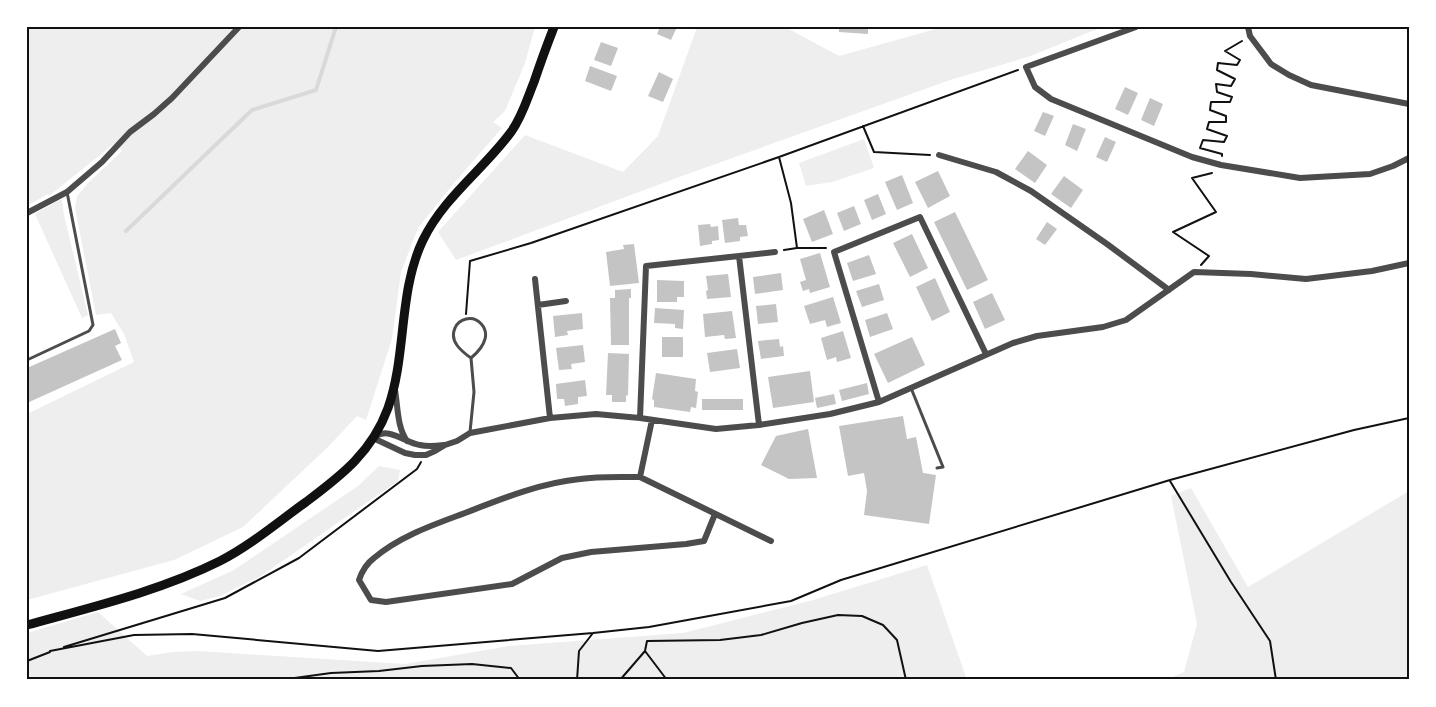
<svg xmlns="http://www.w3.org/2000/svg" width="1436" height="707" font-family="Montserrat,sans-serif">
<rect width="100%" height="100%" fill="#fff"/>
<path fill="#eee" d="M27 27H535L525 63 505 111 493 122 502 128 454 183 418 228 401 272 392 339 366 420 357 416 329 446 243 527 174 560 27 600V414L134 362 124 334 111 313 96 315 75 208 77 196 88 183 122 151 115 143 49 196 48 194 27 206Z
M697 27H785L839 56 943 27H1102L1028 57 950 80 682 176 456 260 438 232 525 135 623 172 658 136Z
M864 139 874 168 832 182 806 186 799 163Z
M59 200H62L64 215 88 315 82 318 35 214Z
M379 466 400 470 398 481 261 576 220 596 200 601 181 594 234 570 358 486Z
M1191 488 1248 587 1409 491V680H1166L1184 672 1197 624 1171 496Z
M927 565 967 680H27V633L98 612 147 656 173 652 198 651 405 664 509 646 683 633 813 600Z"/>
<g fill="none" stroke-linecap="round" stroke-linejoin="round">
<path stroke="#d9d9d9" stroke-width="4" d="M126 231 252 110 316 90 336 27"/>
</g>
<path fill="#c4c4c4" d="M660 27H677L671 40 657 34Z
M839 27H868V34L839 32Z
M601 42 618 48 611 66 594 60Z
M590 66 617 76 611 91 585 81Z
M659 72 673 79 663 102 648 96Z
M1125 87 1138 93 1128 115 1115 109Z
M1150 98 1163 104 1154 126 1141 120Z
M1043 112 1054 116 1045 136 1034 131Z
M1073 124 1086 129 1077 151 1065 145Z
M1105 137 1116 142 1107 162 1096 157Z
M1028 151 1047 165 1035 183 1015 169Z
M938 171 950 196 928 208 915 182Z
M902 175 913 203 897 210 885 182Z
M1064 176 1083 190 1071 208 1051 194Z
M878 194 886 214 872 220 864 200Z
M854 206 861 224 844 231 837 213Z
M824 210 833 234 812 242 803 219Z
M955 212 988 280 967 290 934 222Z
M738 218 739 225H746L748 236 740 237V241L725 243 722 220Z
M1047 222 1057 229 1045 245 1036 239Z
M710 224 711 227 718 226 719 240 712 241V244L700 246 698 225Z
M912 234 928 268 910 277 893 243Z
M634 244 639 283 610 286 606 252 624 249 623 245Z
M820 253 830 287 810 293 809 289 803 291 800 282 806 280 800 259Z
M869 255 876 274 853 281 847 263Z
M781 273 783 290 755 294 753 277Z
M728 274 731 297 707 299 706 291 708 290 706 276Z
M935 278 950 312 932 321 916 287Z
M657 280 684 281V297H677V302H657Z
M879 284 884 300 862 307 856 291Z
M631 289V298H629V345H611L610 298H615V290Z
M992 293 1005 320 985 329 973 302Z
M833 297 841 323 827 327 825 320 810 324 804 306Z
M776 304 778 322 758 324 756 306Z
M655 308 684 310 683 329 675 328V324L654 323Z
M732 311 736 338 725 339 724 335 705 337 703 314Z
M582 313 583 329 567 331 568 335 555 337 553 316Z
M887 313 893 329 870 337 865 320Z
M115 329 121 343 115 346 122 360 27 403V368Z
M843 331 851 358 837 362 836 357 827 360 821 338Z
M662 337H683V357H662Z
M912 337 925 365 888 383 874 354Z
M779 339 780 347 783 346 784 356 761 359 758 341Z
M583 345 585 362 571 364 572 369 559 370 556 348Z
M737 349 740 368 710 372 707 353Z
M608 353 629 354 628 396 626 395V402H612V395H606Z
M810 371 814 402 773 408 768 377Z
M656 373 696 379 695 391 698 392 696 408 691 407 690 412 654 407V400L652 399Z
M585 380 587 396 578 397V404L565 406 564 399H557L556 384Z
M867 383 869 394 842 401 839 390Z
M834 394 836 404 817 408 815 398Z
M702 399H743V410H702Z
M903 416 907 439 916 437 923 473 936 475 929 524 864 515 867 491 864 473 848 476 839 426Z
M808 429 817 478 789 479 761 465 776 436Z"/>
<g fill="none" stroke-linecap="round" stroke-linejoin="round">
<path stroke="#111" stroke-width="2" d="M863 126 874 152 930 155
M1222 156V154L1200 148 1203 140 1224 142 1227 136 1207 129 1209 122H1226V116L1210 110 1211 102H1230L1232 97 1217 92 1216 84 1231 86 1235 79 1217 70 1218 63 1237 65 1240 60 1225 51 1242 41
M779 157 791 203 797 248
M784 250 797 248H826
M1201 265 1209 256 1173 232 1216 212 1192 178 1212 173
M466 314 470 261 531 243 779 157 1018 70
M1170 481 1231 582 1270 641 1276 680
M64 647 225 598 299 558 417 469 421 462
M50 651 134 635 192 634 378 651 593 633
M645 651 667 680
M27 661 50 652
M280 680 331 673 379 671 422 666 472 664 511 668 520 680
M577 680 579 651 593 633 649 627 791 601 841 580 1170 480 1354 430 1409 418
M620 680 645 651 647 641 720 640 761 635 802 623 838 615 862 616 883 625 897 640 906 680"/>
<path stroke="#4c4c4c" stroke-width="3" d="M27 360 89 331 93 325 67 192
M911 388 943 467 937 468
M470 432 474 392 471 358C461 351 449 341 455 328 457 323 462 320 466 319 478 316 488 328 485 339 483 347 477 353 471 358"/>
<path stroke="#4c4c4c" stroke-width="6" d="M1136 27 1026 67 1035 87 1051 99 1192 157 1221 165 1300 178 1370 174 1393 166 1409 158
M1248 27 1250 36 1271 64 1289 75 1311 85 1409 104
M939 155 996 172 1031 191 1107 244 1169 290
M27 213 67 192 102 162 130 132 154 114 172 98 239 27
M739 256 775 252
M535 279 550 418
M538 305 566 301
M395 390C398 407 397 427 407 441
M879 402 834 252 920 217 986 354
M640 418 646 266 739 256 759 425
M652 420 640 477C620 477 599 476 580 479 540 483 501 499 465 513 433 525 400 536 374 558 366 564 362 571 359 580L371 600 386 602 512 584 562 558 591 552 686 544 704 541 715 514
M375 437C389 426 405 443 420 445 428 447 436 446 444 445
M373 438 405 453 415 455H426L435 451 445 445 457 441 470 433 550 418 596 414 640 418 716 429 759 425 830 414 879 402 1013 343 1037 336 1103 327 1126 320 1194 272 1251 274 1306 279 1372 271 1409 263
M640 477 771 541"/>
<path stroke="#111" stroke-width="9" d="M27 625C92 607 160 591 220 561 251 545 278 522 306 502 342 475 372 452 388 408 407 354 398 292 423 240 444 197 483 170 511 132 522 117 527 99 534 82 540 64 547 45 554 27"/>
</g>
<rect width="1436" height="707" fill="none" stroke="#ffffff" stroke-width="57"/>
<rect x="28" y="28" width="1380" height="650" fill="none" stroke="#111" stroke-width="2"/>
</svg>
